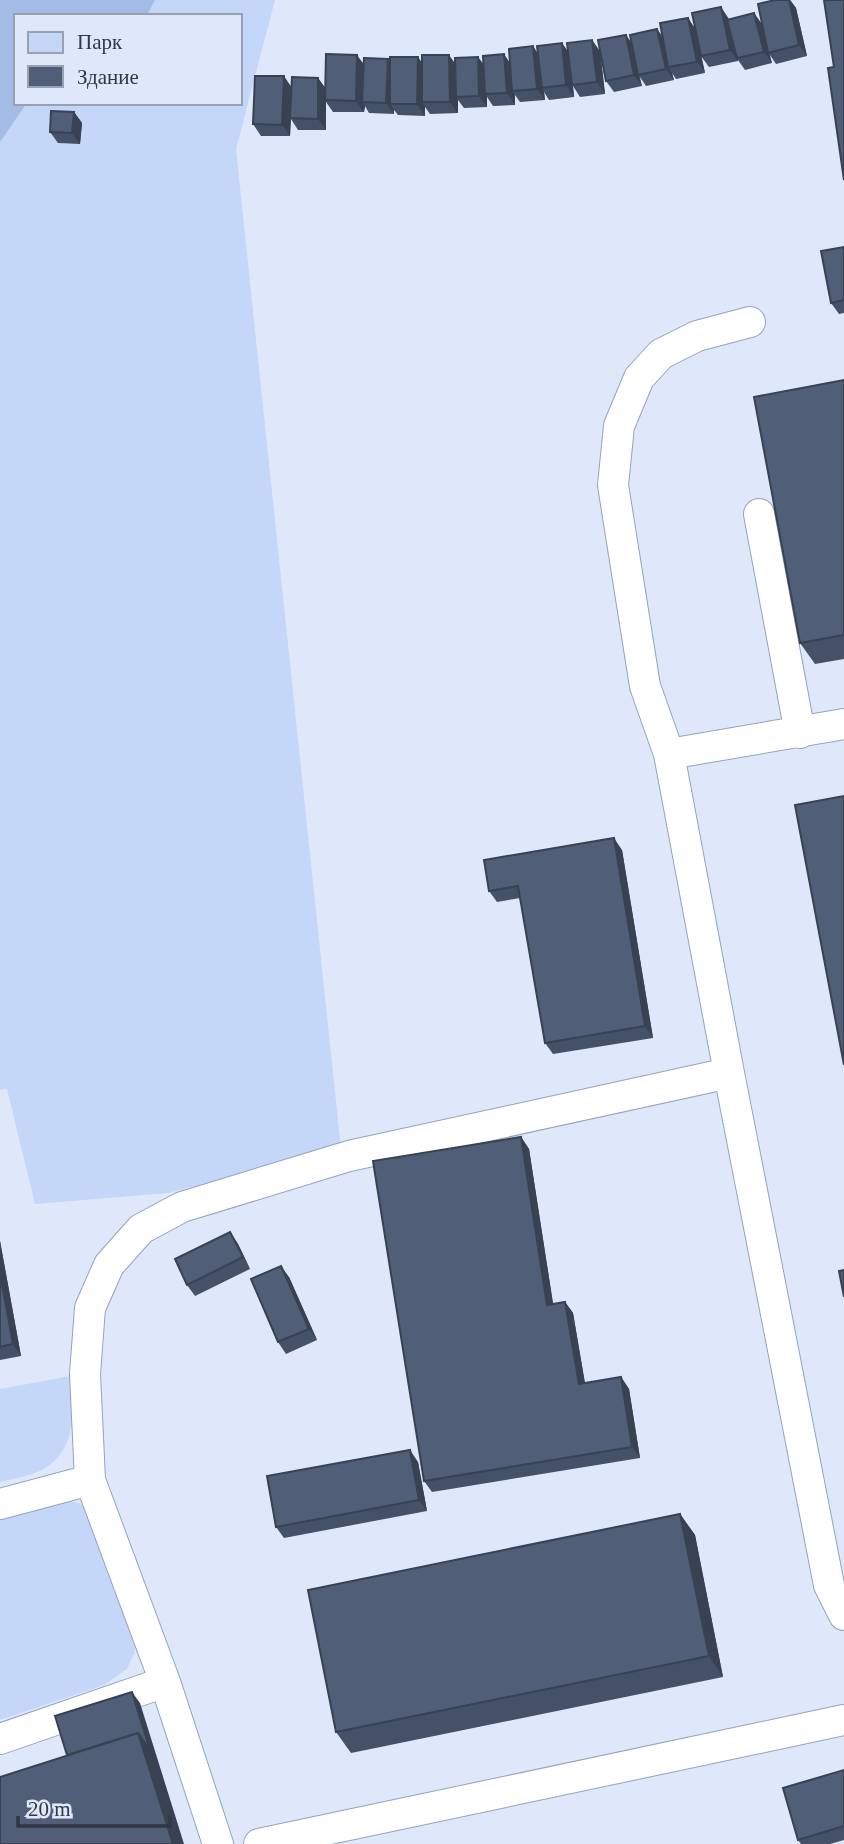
<svg xmlns="http://www.w3.org/2000/svg" width="844" height="1844" font-family="Georgia,serif">
<rect width="100%" height="100%" fill="#dee8fa"/>
<path fill="#c4d7f8" d="M155 0H275L236 149 341 1149 168 1193 35 1204 7 1089 0 1090V142L27 103H240V16H147Z
M71 1376C72 1412 79 1449 42 1470 30 1476 13 1479 0 1482V1389Z
M64 1501 79 1503 93 1514 135 1633V1651L127 1669 104 1685 0 1720V1517Z"/>
<path fill="#a3bbe6" d="M0 0H155L147 16H16V103H27L0 142Z"/>
<g fill="none" stroke-linecap="round" stroke-linejoin="round">
<defs>
<path id="service" d="M750 322 697 336 661 354 639 378 619 426 613 485 645 686 669 754 844 724
M759 514 800 733
M729 1073 829 1585 844 1615
M0 1504 90 1480 85 1374 90 1308 109 1265 141 1229 182 1207 349 1156 729 1073 669 754
M165 1682 218 1844
M0 1739 165 1682 90 1480
M259 1844 844 1720"/>
</defs>
<use href="#service" stroke="#93a2be" stroke-width="32"/>
<use href="#service" stroke="#fff" stroke-width="30"/>
</g>
<path fill="#455166" d="M775 0H790L796 8 807 56 776 64 770 55 772 63 745 70 738 60V61L709 67 701 56 705 73 676 79 672 73 674 80 646 86 640 77 642 86 614 92 606 81 601 57 605 94 580 97 573 86 574 97 549 100 544 92 545 100 520 102 515 95V105L493 106 487 97V107L464 108 458 100V113L430 114 425 107V116L398 115 394 110V114L369 113 365 106 364 112H333L326 102V130H298L291 119 290 136H261L253 124 291 87 318 78 325 88 363 64 390 62H455L478 57 483 64 510 62 538 53 568 52 592 40 600 51 663 37 688 18 695 29 729 20 762 24Z
M74 112 82 123 80 144 58 143 50 132Z
M844 247V313L839 314 831 303Z
M844 380V659L815 664 800 643Z
M622 850 653 1038 553 1054 545 1043 520 898 497 902 489 891Z
M521 1137 529 1149 553 1304 565 1302 573 1313 585 1383 621 1377 629 1389 640 1458 432 1492 424 1481Z
M230 1232 238 1244 250 1269 195 1296 187 1285Z
M0 1241 21 1356 0 1360Z
M289 1277 317 1340 286 1354 278 1342Z
M418 1462 427 1511 284 1538 276 1527Z
M680 1514 695 1535 723 1677 351 1753 336 1732Z
M844 1770V1840L830 1844H801L798 1840Z"/>
<path fill="#384253" d="M789 0H790L796 8 807 56 799 45Z
M721 7 729 19 738 58H737L738 61 730 50Z
M754 13 762 24 768 53 772 63 764 52Z
M688 18 696 30 705 73 697 62Z
M657 29 665 40 668 67 672 73 674 80 666 69Z
M626 35 634 46 638 75 642 86 634 75Z
M592 40 600 52 605 94 597 82Z
M562 43 570 54 574 97 566 85Z
M533 46 541 58 542 88 544 92 545 100 537 89Z
M504 54 512 66V91L515 95V105L507 93Z
M357 55 365 66 362 102 365 106 364 112 356 101Z
M449 55 457 66 456 97 458 100V113L450 102Z
M418 57 426 68 422 102 425 107V116L417 104Z
M478 57 486 68 485 94 487 97V107L479 96Z
M388 59 396 70 390 104 394 110V114L386 103Z
M284 76 292 88 290 136 282 125Z
M318 78 326 89V130L318 119Z
M74 112 82 123 80 144 72 133Z
M614 838 622 850 653 1038 645 1026Z
M521 1137 529 1149 555 1316 547 1305Z
M230 1232 238 1244 250 1269 243 1257Z
M0 1241 21 1356 13 1344 0 1273Z
M281 1266 289 1277 317 1340 309 1329Z
M565 1302 573 1313 587 1396 579 1384Z
M621 1377 629 1389 640 1458 632 1447Z
M410 1450 418 1462 427 1511 419 1500Z
M680 1514 695 1535 723 1677 709 1656Z
M132 1692 140 1703 184 1844H173L138 1733Z"/>
<path fill="#505e77" stroke="#384253" stroke-width="2" d="M775 0H789L799 45 768 53 758 4Z
M824 0H844V180L828 68 834 67Z
M721 7 730 50 701 56 692 13Z
M754 13 764 52 737 58 727 20Z
M688 18 697 62 668 67 660 23Z
M657 29 666 69 638 75 630 35Z
M626 35 634 75 606 81 598 40Z
M592 40 597 82 572 85 567 43Z
M562 43 566 85 542 88 537 46Z
M533 46 537 89 512 91 509 49Z
M326 54 357 55 356 101 325 100Z
M504 54 507 93 485 94 483 56Z
M422 55H449L450 102H422Z
M390 57H418L417 104H390Z
M478 57 479 96 456 97 455 58Z
M364 58 388 59 386 103 362 102Z
M255 76H284L282 125 253 124Z
M292 77 318 78V119L290 118Z
M51 111 74 112 72 133 50 132Z
M844 247V300L831 303 821 251Z
M844 380V635L800 643 754 397Z
M844 796V1065L795 805Z
M614 838 645 1026 545 1043 518 886 489 891 484 860Z
M521 1137 547 1305 565 1302 579 1384 621 1377 632 1447 424 1481 373 1161Z
M230 1232 243 1257 187 1285 175 1259Z
M281 1266 309 1329 278 1342 251 1279Z
M844 1270V1297L839 1271Z
M0 1273 13 1344 0 1347Z
M410 1450 419 1500 276 1527 267 1476Z
M680 1514 709 1656 336 1732 308 1590Z
M132 1692 150 1750 138 1733 67 1755 55 1716Z
M138 1733 173 1844H0V1777Z
M844 1770V1826L798 1840 783 1788Z"/>
<rect x="14" y="14" width="228" height="91" fill="#dee8fa" stroke="#99a1b1" stroke-width="2"/>
<rect x="28" y="32" width="35" height="21" fill="#c4d7f8" stroke="#99a1b1" stroke-width="2"/>
<text x="77" y="49" font-size="21" fill="#313743">Парк</text>
<rect x="28" y="66" width="35" height="21" fill="#505e77" stroke="#99a1b1" stroke-width="2"/>
<text x="77" y="84" font-size="21" fill="#313743">Здание</text>
<path d="M18 1816v10h152v-10" fill="none" stroke="#313743" stroke-width="3.5"/>
<text x="28" y="1816" font-size="21" fill="#313743" stroke="#dee8fa" stroke-width="5" paint-order="stroke">20 m</text>
</svg>
